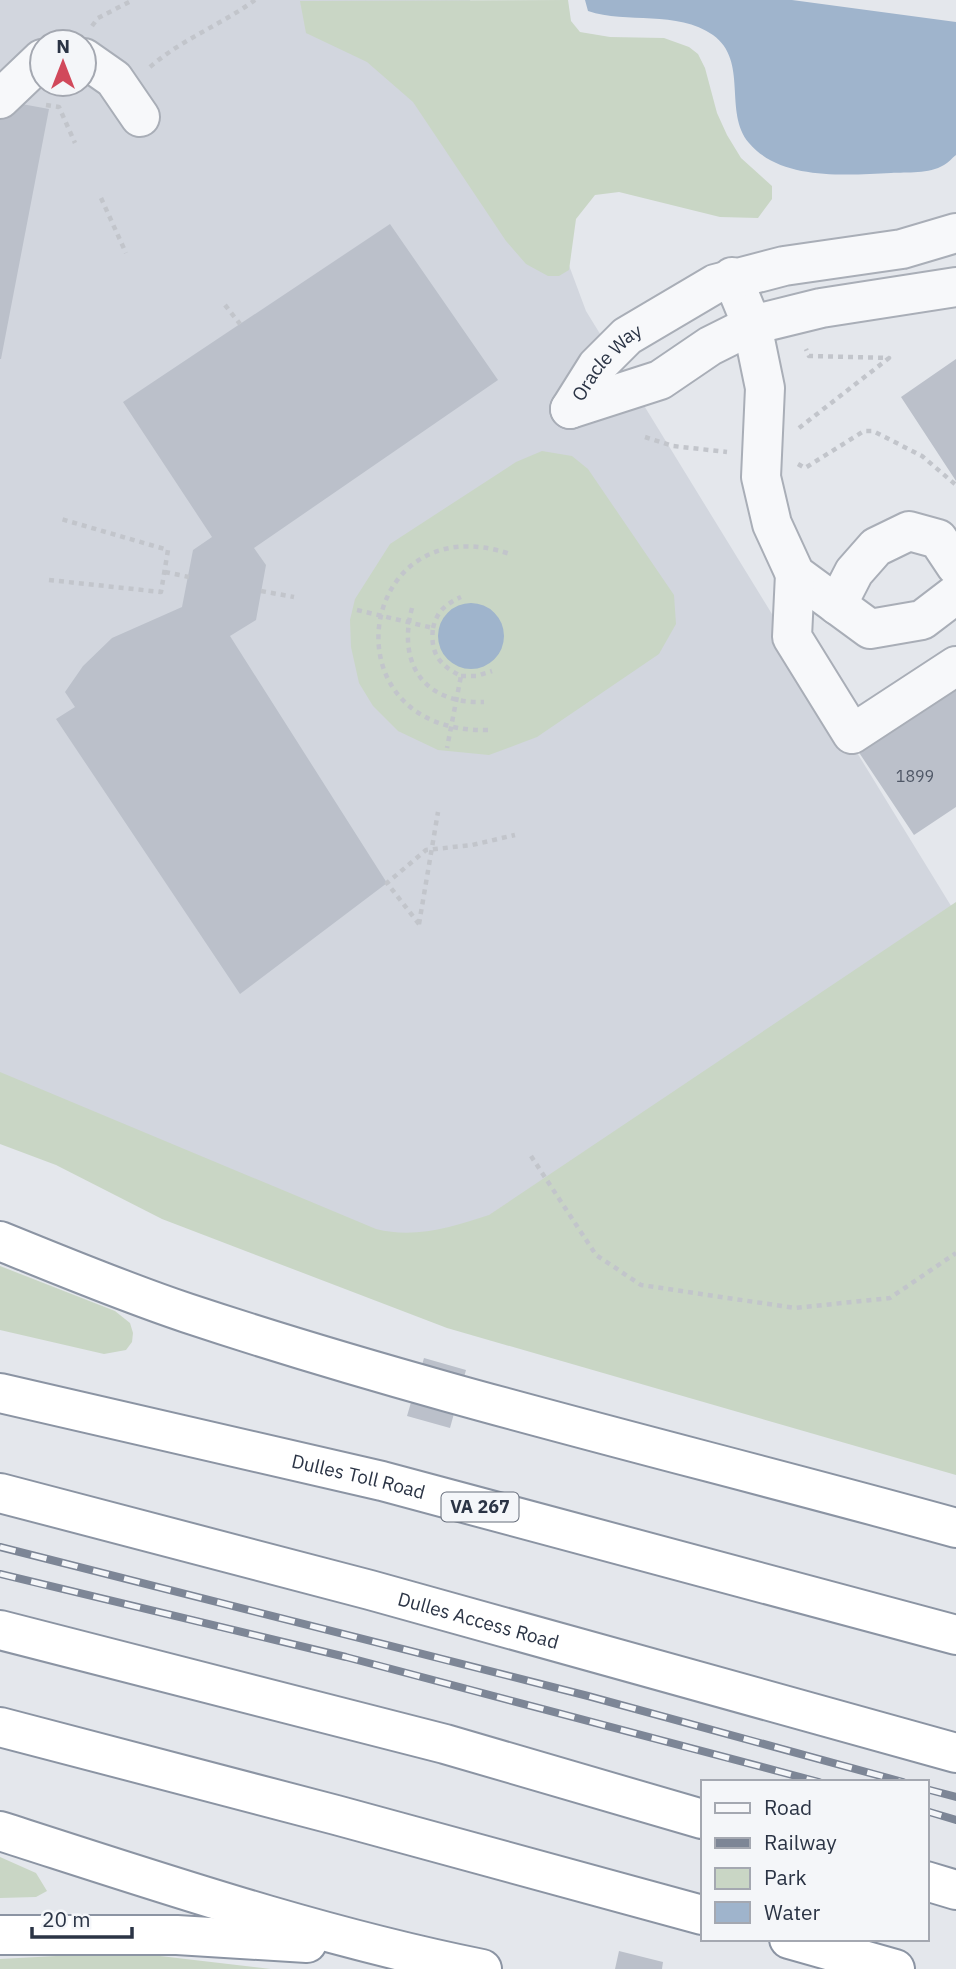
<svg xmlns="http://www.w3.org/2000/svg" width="956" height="1969" font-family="'IBM Plex Sans',sans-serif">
<rect width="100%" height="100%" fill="#e4e7ec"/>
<path fill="#d2d6de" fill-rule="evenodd" d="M0 0H470L586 311 956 914 481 1311 0 1117ZM42 42H84V84H42Z"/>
<path fill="#c9d6c5" d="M568 0 571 21 580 32 610 37 664 38 689 47 698 54 705 68 717 113 727 135 741 158 772 186V199L758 218 720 217 619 192 595 195 576 219 569 270 559 276H548L526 264 506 241 413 102 367 62 306 33 300 1Z
M542 451 572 456 588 469 674 595 676 624 659 654 537 737 489 755 438 750 398 731 373 706 359 683 351 647 350 620 355 599 390 544 516 462Z
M956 902V1475L447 1328 162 1219 56 1165 0 1144V1072L376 1229C415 1239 452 1227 489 1215Z
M0 1266 115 1311 130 1323 133 1333 132 1342 126 1350 104 1354 0 1330Z
M0 1857 36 1873 47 1891 36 1897 0 1898Z
M94 1954H143L271 1969H0V1959Z"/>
<path fill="#9fb4cc" d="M585 0H792L956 22V155C952 158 948 163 944 165 929 174 907 172 891 173 847 175 781 181 749 143 723 112 749 61 713 35 677 10 627 24 588 11Z
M438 636a33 33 0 1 1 66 0a33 33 0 1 1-66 0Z"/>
<path fill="#bbc0ca" d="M0 100 49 109 1 359H0Z
M390 224 498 380 254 548 266 565 256 620 230 636 387 883 240 994 56 719 75 707 65 692 83 666 112 638 182 607 193 550 212 537 123 402Z
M956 359V481L901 397Z
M956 678V807L914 835 854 745Z
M424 1358 466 1370 450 1428 407 1416Z
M619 1951 663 1962 662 1969H615Z"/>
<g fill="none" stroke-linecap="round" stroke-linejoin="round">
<defs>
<g id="minor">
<path d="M84 58 114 79 140 117"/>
<path d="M0 99 42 59"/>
<path d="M732 277 752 325 765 388 761 477 772 524 795 574 870 629 922 620 956 594"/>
<path id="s1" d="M570 409 597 366 627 336 715 284 784 266 902 249 956 233"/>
<path d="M570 409 660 380 710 346 752 325 821 308 956 287"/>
<path d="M795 574 792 637 852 734 956 666"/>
<path d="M837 605 854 572 876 547 909 531 938 539 956 566"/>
</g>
<g id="highway">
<path d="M0 1241C62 1266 124 1292 187 1313 440 1397 700 1457 956 1528"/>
<path id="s2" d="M0 1393 382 1481 956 1635"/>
<path id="s3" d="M0 1493 370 1590 956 1753"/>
<path d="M0 1630 445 1744 702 1819"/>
<path d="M0 1727 336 1815 702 1915"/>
<path d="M0 1831C159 1882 318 1936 482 1969"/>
<path d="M926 1881 956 1890"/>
<path d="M0 1935H177L307 1943"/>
<path d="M789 1939 895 1969"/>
</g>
</defs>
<use href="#minor" stroke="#a9aeb7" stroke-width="42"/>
<use href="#highway" stroke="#8b94a3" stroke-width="42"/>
<path stroke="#c2c5cb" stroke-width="4.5" stroke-dasharray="5 5" stroke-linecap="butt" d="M92 26 98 18 133 0
M150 67C182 39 221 25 255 0
M46 105 59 107 75 143
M101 198 126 253
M225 305 240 324
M799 428 889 358 809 356 806 349
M645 437 673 446 727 452
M798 464 805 468 864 431H873L922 456 956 485
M165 572 189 577
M49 580 161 592 168 550 61 519
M261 591 294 597
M412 608C397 664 424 704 484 702
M357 610 433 628C430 653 439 665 461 676L447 748
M433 628C437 611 446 604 461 597
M461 676H477L492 671
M488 730C322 734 357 502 510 554
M419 924 387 883 426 850 472 845 515 835
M419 924 438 812
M531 1156 596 1255 641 1285 795 1308 890 1298 956 1253"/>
<use href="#minor" stroke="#f7f8fa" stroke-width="38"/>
<use href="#highway" stroke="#fff" stroke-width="38"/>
<defs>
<path id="rail" d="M0 1547 588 1696 903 1782
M0 1574 346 1657 819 1782
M926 1789 956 1797
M926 1811 956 1820"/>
</defs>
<use href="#rail" stroke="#7d8696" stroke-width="8"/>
<use href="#rail" stroke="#f4f6f9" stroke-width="5" stroke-dasharray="16" stroke-linecap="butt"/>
</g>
<g text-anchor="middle" stroke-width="5" stroke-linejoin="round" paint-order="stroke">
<g font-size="16" fill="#4f5766">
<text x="915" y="782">1899</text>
</g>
<rect fill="#f4f6f9" stroke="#676e7b" stroke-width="2" x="441.5" y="1492.5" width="77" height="29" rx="5"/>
<g font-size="18" font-weight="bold" fill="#2b3445">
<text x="480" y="1513">VA 267</text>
</g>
<g font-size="19" fill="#2b3445" stroke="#f4f6f9">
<text dy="7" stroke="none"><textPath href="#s1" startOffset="60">Oracle Way</textPath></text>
<text dy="7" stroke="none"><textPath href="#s2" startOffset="368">Dulles Toll Road</textPath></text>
<text dy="7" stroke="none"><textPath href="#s3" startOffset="495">Dulles Access Road</textPath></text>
</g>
</g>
<rect x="701" y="1780" width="228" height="161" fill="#f4f6f9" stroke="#a4a8b1" stroke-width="2"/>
<rect x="715" y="1803" width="35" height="10" fill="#f7f8fa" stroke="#a4a8b1" stroke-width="2"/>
<text x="764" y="1815" font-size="21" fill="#2b3445">Road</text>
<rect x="715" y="1838" width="35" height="10" fill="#7d8696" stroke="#a4a8b1" stroke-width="2"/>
<text x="764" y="1850" font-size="21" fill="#2b3445">Railway</text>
<rect x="715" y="1868" width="35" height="21" fill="#c9d6c5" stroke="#a4a8b1" stroke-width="2"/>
<text x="764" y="1885" font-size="21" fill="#2b3445">Park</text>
<rect x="715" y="1902" width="35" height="21" fill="#9fb4cc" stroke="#a4a8b1" stroke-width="2"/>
<text x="764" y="1920" font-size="21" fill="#2b3445">Water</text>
<g transform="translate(63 63)"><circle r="33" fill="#f4f6f9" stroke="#a4a8b1" stroke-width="2"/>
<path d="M0-5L12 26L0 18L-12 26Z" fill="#d1495b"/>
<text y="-10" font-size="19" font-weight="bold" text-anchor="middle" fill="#2b3445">N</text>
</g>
<path d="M32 1927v10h100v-10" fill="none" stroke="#2b3445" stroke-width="3.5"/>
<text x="42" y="1927" font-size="21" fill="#2b3445" stroke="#f4f6f9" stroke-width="5" paint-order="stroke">20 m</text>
</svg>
